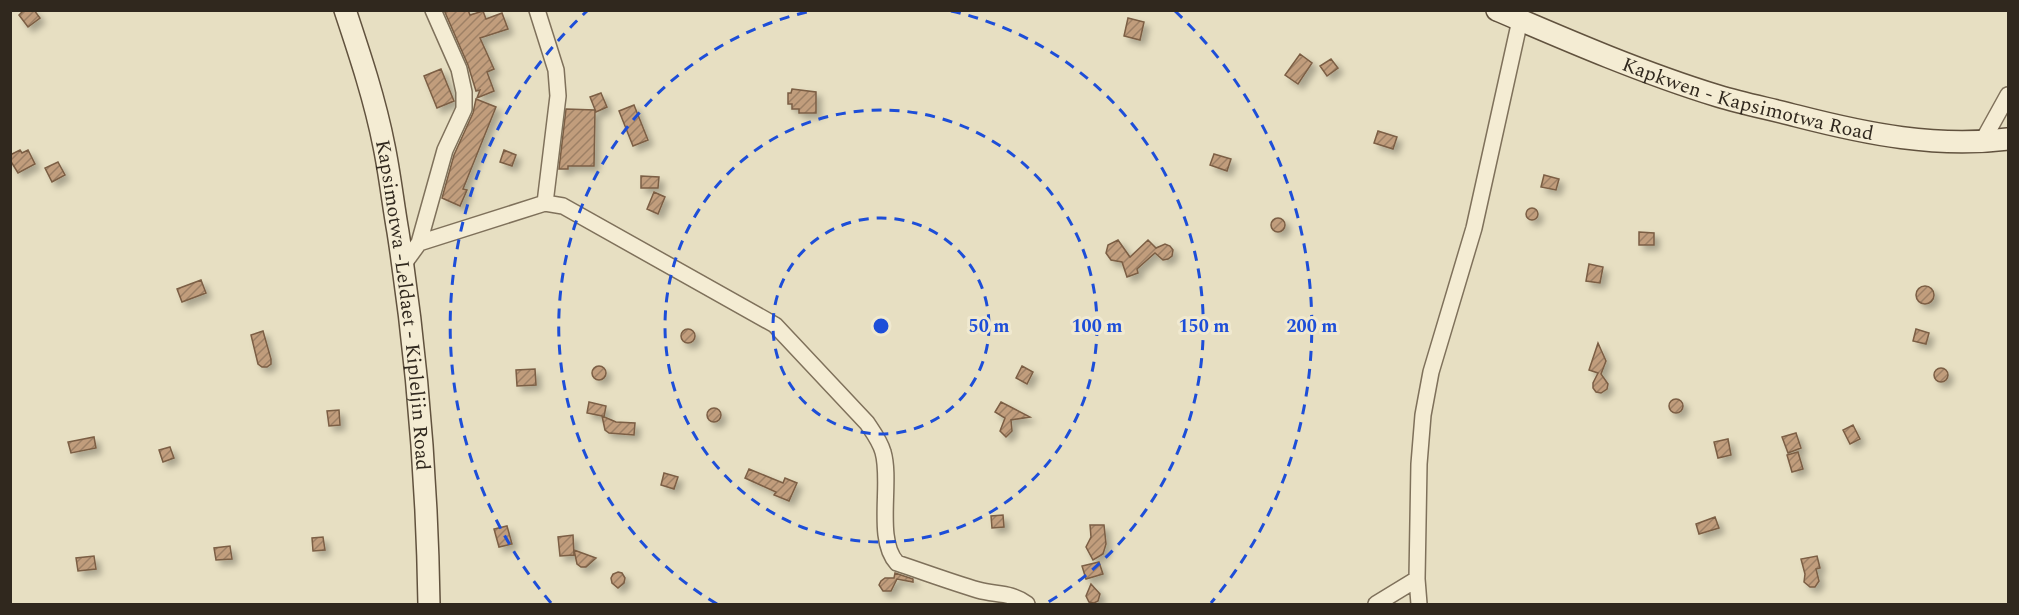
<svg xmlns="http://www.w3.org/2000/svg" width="2019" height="615" font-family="Spectral,serif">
<defs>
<pattern id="building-hatch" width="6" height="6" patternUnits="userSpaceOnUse" patternTransform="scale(1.5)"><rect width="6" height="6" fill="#c19d7c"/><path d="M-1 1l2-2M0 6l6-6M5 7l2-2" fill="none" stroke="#9d8065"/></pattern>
<filter id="shadow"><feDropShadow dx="5" dy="5" stdDeviation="3" flood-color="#0004"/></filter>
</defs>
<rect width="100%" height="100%" fill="#e7dfc2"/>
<path fill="url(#building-hatch)" stroke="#7b5e44" stroke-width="1.5" filter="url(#shadow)" d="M24 10H34L40 18 28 27 19 15Z
M444 10H468L470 15 483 11 486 19 502 13 508 29 480 38 494 69 487 72 494 91 477 98 480 90 476 91 468 65Z
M1128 18 1144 22 1140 40 1124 36Z
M1300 54 1312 63 1298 84 1285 75Z
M1331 59 1338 68 1327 76 1320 66Z
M441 69 454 101 437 108 424 76Z
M792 89 816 92V113H799V109H792V104H788V93H791Z
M601 93 607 107 596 112 590 97Z
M476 99 496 107 463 189 467 190 460 206 442 198 454 155 473 113Z
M634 105 648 140 633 146 619 111Z
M566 109 595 110 594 166H568V169H559Z
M1378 131 1397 137 1393 149 1374 143Z
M20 150 22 153 28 150 35 164 18 173 10 160V155Z
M504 150 516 155 512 166 500 162Z
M1214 154 1231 159 1227 171 1210 165Z
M58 162 65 175 52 182 45 168Z
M1544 175 1559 179 1556 190 1541 187Z
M641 176 659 177 658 188H641Z
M654 192 665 197 658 214 647 209Z
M1526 214a6 6 0 1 1 12 0a6 6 0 1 1-12 0Z
M1271 225a7 7 0 1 1 14 0a7 7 0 1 1-14 0Z
M1639 232 1654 233V245H1639Z
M1118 240 1130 257 1148 240 1156 248 1165 244 1170 246 1173 250 1172 256 1168 259 1163 260 1155 253 1137 269 1138 273 1127 277 1122 262 1111 260 1106 253 1108 245Z
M1589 264 1603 267 1600 283 1586 281Z
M201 280 206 293 182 302 177 289Z
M1916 295a9 9 0 1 1 18 0a9 9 0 1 1-18 0Z
M681 336a7 7 0 1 1 14 0a7 7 0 1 1-14 0Z
M1916 329 1929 333 1926 344 1913 341Z
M263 331 271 359V364L267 367H262L258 364 251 335Z
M1598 343 1606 361 1601 374 1608 384 1607 389 1601 393 1596 392 1593 388V383L1598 373 1589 370Z
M592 373a7 7 0 1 1 14 0a7 7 0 1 1-14 0Z
M1022 366 1033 372 1027 384 1016 378Z
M1934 375a7 7 0 1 1 14 0a7 7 0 1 1-14 0Z
M535 369 536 385 517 386 516 370Z
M1669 406a7 7 0 1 1 14 0a7 7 0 1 1-14 0Z
M589 402 606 406 604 417 602 416 616 422 635 423 634 435 609 433 605 430 602 416 587 413Z
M1001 402 1030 417 1011 420 1012 431 1006 437 1000 431 1005 418 995 412Z
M707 415a7 7 0 1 1 14 0a7 7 0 1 1-14 0Z
M339 410 340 425 329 426 327 411Z
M1853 425 1860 439 1850 444 1843 430Z
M1796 433 1801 448 1788 453 1782 437Z
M94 437 96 448 71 453 68 442Z
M1728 439 1731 455 1718 458 1714 442Z
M170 447 174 458 163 462 159 450Z
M1798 452 1803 469 1792 472 1787 455Z
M749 469 783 483 785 478 797 483 789 501 774 495 776 492 745 478Z
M664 473 678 477 674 489 661 485Z
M1003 515 1004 527 992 528 991 516Z
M1715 517 1719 528 1699 534 1696 524Z
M1090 525H1104L1106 544 1103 554 1093 560 1086 547 1091 537Z
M507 526 512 544 499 547 494 529Z
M573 535 574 555 560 556 558 537Z
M323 537 325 550 313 551 312 538Z
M230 546 232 559 216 560 214 548Z
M574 550 596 558 586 567H581L577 564Z
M94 556 96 569 78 571 76 558Z
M1817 556 1820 568 1816 569 1819 581 1815 587H1810L1804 582 1805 574 1801 559Z
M1099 562 1103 574 1086 579 1082 566Z
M618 572 622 573 625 578 624 583 618 588 612 583 611 578 613 574Z
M895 573 913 579V582L897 579 891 591H883L879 585 881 581 885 578H894Z
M1091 584 1100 594 1098 601 1094 603 1089 602 1086 596Z"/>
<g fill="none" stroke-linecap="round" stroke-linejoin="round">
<defs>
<path id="street" d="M537 10 556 70 558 96 545 203
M1982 142 2008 95
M419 243 545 203 563 206 775 325 867 423C873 432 880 441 883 452 892 482 875 540 897 563 924 572 951 582 978 590 996 595 1011 592 1027 604
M403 265 419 243 445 150 464 109V92L459 69 433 10
M1417 579 1419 604
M1376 604 1417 579 1419 464 1423 415 1431 372 1474 228 1520 20V12"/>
<g id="secondary">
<path id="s1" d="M345 10C360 55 375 100 384 146 390 175 393 204 398 232 417 356 427 479 429 604"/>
<path id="s2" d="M1497 10C1569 41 1643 73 1718 96 1744 104 1771 109 1797 116 1867 134 1936 148 2008 139"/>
</g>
</defs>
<use href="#street" stroke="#7f715b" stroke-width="18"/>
<use href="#secondary" stroke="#61523e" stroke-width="24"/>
<use href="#street" stroke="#f4ecd3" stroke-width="15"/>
<use href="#secondary" stroke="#f4ecd3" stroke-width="21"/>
</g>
<g fill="none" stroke="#1d4ed8" stroke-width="3" stroke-dasharray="10 8">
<circle cx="881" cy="326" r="108"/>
<circle cx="881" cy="326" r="216"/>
<path d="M717 604A323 323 0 0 1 811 11M951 11A323 323 0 0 1 1045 604"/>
<path d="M551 603A431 431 0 0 1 587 11M1175 11A431 431 0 0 1 1211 603"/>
</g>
<g text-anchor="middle" stroke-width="6" stroke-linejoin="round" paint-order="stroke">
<g font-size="20" fill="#30281e" stroke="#f0e9d0">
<text dy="7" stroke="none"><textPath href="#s2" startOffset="267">Kapkwen - Kapsimotwa Road</textPath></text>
<text dy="7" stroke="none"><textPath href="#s1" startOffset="302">Kapsimotwa -Leldaet - Kipleljin Road</textPath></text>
</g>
</g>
<circle cx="881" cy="326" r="9" fill="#1d4ed8" stroke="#f0e9d0" stroke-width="3"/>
<g font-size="18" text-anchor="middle" font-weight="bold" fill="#1d4ed8" stroke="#f0e9d0" stroke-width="6" stroke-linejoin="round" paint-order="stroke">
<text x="989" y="332">50 m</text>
<text x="1097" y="332">100 m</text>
<text x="1204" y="332">150 m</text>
<text x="1312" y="332">200 m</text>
</g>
<rect width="2019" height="615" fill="none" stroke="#30281e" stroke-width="24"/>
</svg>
